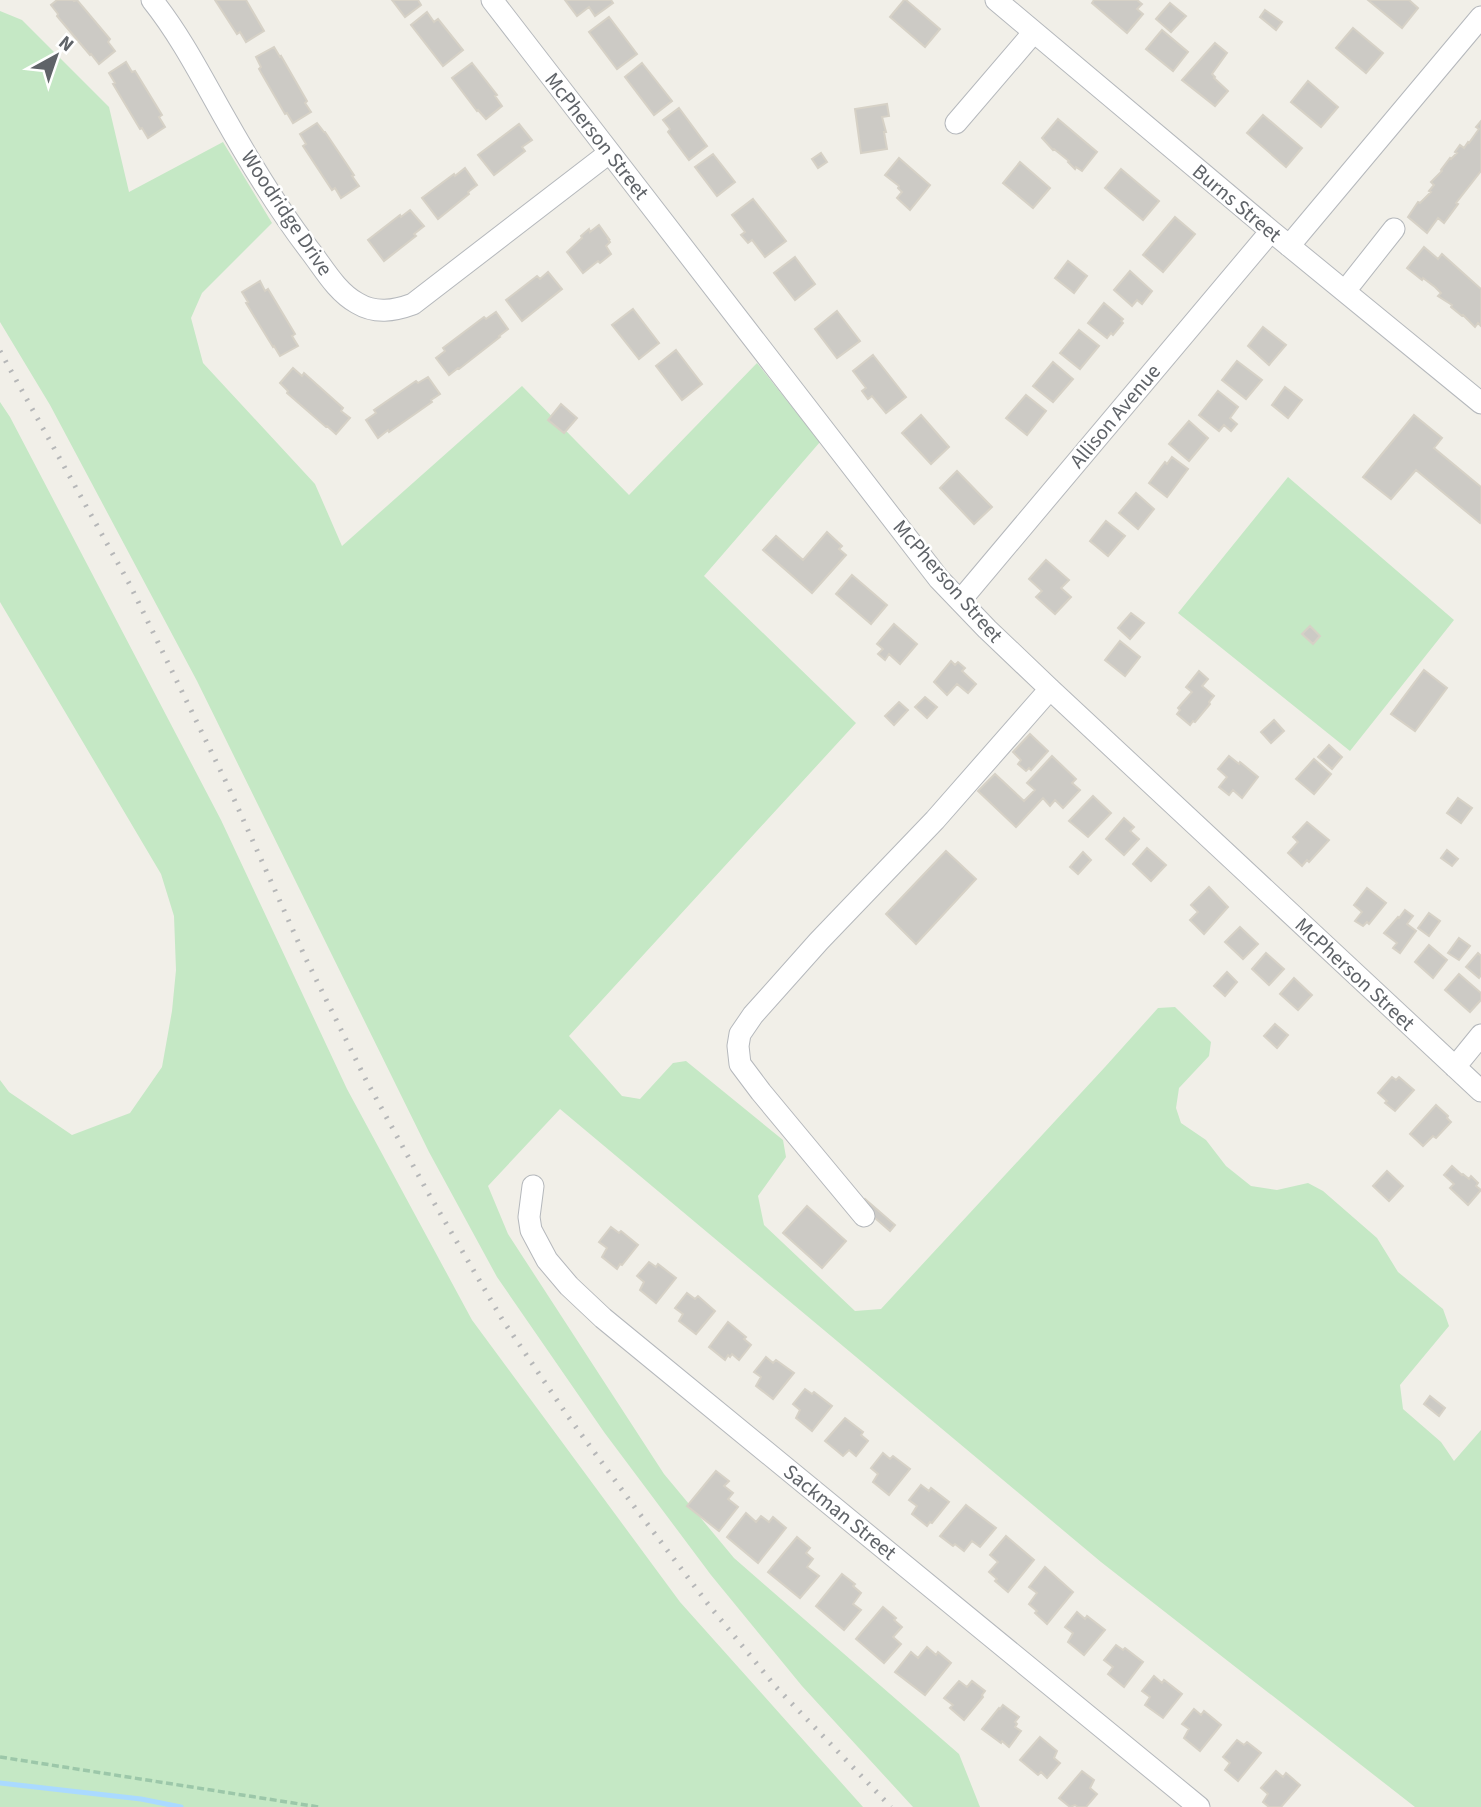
<svg xmlns="http://www.w3.org/2000/svg" width="1481" height="1807" font-family="'Source Sans 3',sans-serif">
<rect width="100%" height="100%" fill="#f1efe8"/>
<path fill="#c5e8c5" d="M0 11 22 20 109 107 129 192 223 142 272 223 202 293 191 318 203 363 315 484 342 546 522 386 629 495 757 363 820 442 704 576 856 723 569 1036 622 1096 640 1099 673 1063 686 1061 783 1140 786 1157 758 1196 764 1225 855 1311 881 1309 1105 1067 1158 1008 1175 1007 1211 1042 1209 1056 1179 1088 1176 1108 1181 1123 1206 1140 1226 1166 1251 1186 1277 1190 1308 1183 1323 1191 1377 1238 1398 1272 1443 1309 1449 1326 1400 1385 1403 1409 1441 1442 1454 1461 1481 1430V1807H1415L1101 1562 560 1109 488 1186 508 1234 664 1474 734 1558 959 1754 980 1807H913L802 1686 711 1575 604 1432 497 1277 429 1152 197 681 50 405 0 322Z
M0 402 10 417 221 820 347 1089 472 1320 680 1602 863 1807H0V1080L9 1092 72 1135 130 1113 162 1067 172 1011 176 970 174 916 161 874 0 602Z
M1288 477 1454 620 1350 751 1178 613Z"/>
<g fill="none" stroke-linecap="round" stroke-linejoin="round">
<path stroke="#aadaff" stroke-width="5" d="M0 1783 141 1799 181 1807"/>
</g>
<path fill="#cccac5" stroke="#d6d1c6" stroke-width="2" d="M57 0H73L74 1 77 0 110 39 108 42 115 51 99 64 91 54 90 55 57 16 58 14 51 5Z
M215 0H246L264 31 246 42 240 32 237 34Z
M392 0H418L421 5 405 17Z
M565 0H611L613 3 595 16 589 7 577 16Z
M904 0H906L940 29 925 47 890 17Z
M1094 0H1137L1142 4 1137 9 1143 14 1127 33 1092 3Z
M1368 0H1409L1418 8 1402 28Z
M1170 3 1186 16 1171 32 1156 19Z
M1265 10 1282 22 1276 30 1260 17Z
M427 12 434 22 438 19 463 50 443 66 411 25Z
M609 17 637 54 617 69 589 32Z
M1353 28 1383 53 1366 73 1336 48Z
M1162 30 1188 52 1173 71 1146 49Z
M1215 43 1227 53 1212 74 1215 77 1214 78 1228 91 1215 106 1182 80Z
M274 47 280 57 281 56 307 101 305 103 311 112 293 123 287 113 285 114 259 69 261 67 256 57Z
M126 62 132 72 135 71 162 115 159 117 165 127 148 138 142 128 140 129 113 84 115 83 109 73Z
M472 63 497 95 495 96 502 106 486 119 478 110 477 111 452 78Z
M642 63 672 101 654 115 625 77Z
M1308 81 1338 107 1321 127 1291 102Z
M887 104 889 116 882 117 886 132H884L887 149 861 153 855 109Z
M679 108 707 146 689 160 668 132 670 129 663 120Z
M1263 115 1302 148 1286 167 1247 133Z
M1058 119 1097 152 1082 171 1076 167 1075 169 1068 162 1069 161 1054 149 1053 150 1042 138Z
M1481 121V171L1456 203 1458 204 1444 223 1438 218 1427 233 1408 217 1418 202 1420 203 1431 192 1429 191 1434 185 1431 182 1442 171 1441 170 1450 158 1451 159 1457 153 1455 152 1460 145 1464 148 1468 142 1469 143 1479 129 1476 127Z
M317 123 324 132H325L354 175 352 176 359 186 341 198 335 188 332 190 303 146 306 144 300 134Z
M519 124 532 140 522 147 525 151 494 175 478 155Z
M821 153 827 162 818 168 812 159Z
M713 154 735 182 717 196 695 167Z
M899 158 930 185 910 210 897 198 902 192 898 188 899 186 885 175Z
M1020 162 1050 188 1033 208 1003 183Z
M465 168 477 185 468 192 469 194 438 219 422 198 454 174 455 176Z
M1121 169 1159 201 1143 220 1105 188Z
M753 199 786 241 765 257 752 240 748 243 741 235 745 232 732 215Z
M410 210 424 226 414 234 416 236 384 261 368 240 400 215 401 217Z
M1175 217 1195 234 1163 272 1143 255Z
M599 225 609 239H608L610 242 606 246 611 254 600 263 598 261 583 273 567 252 582 238 581 236 589 229 590 232Z
M1424 247 1438 259 1442 254 1481 289V326L1478 323 1475 327 1463 315 1462 316 1451 307 1452 305 1438 296 1441 293 1435 287 1423 278 1422 280 1407 268Z
M795 257 815 284 795 300 774 273Z
M1068 261 1087 276 1074 293 1055 278Z
M1130 271 1152 291 1142 304 1137 300 1132 306 1114 290Z
M548 272 562 289 522 321 506 300 537 276 540 279Z
M260 281 265 291 268 289 295 334 292 336 298 346 280 356 274 346 273 347 246 303 248 302 242 292Z
M1104 303 1123 319 1121 321 1123 323 1113 335 1111 333 1107 338 1088 323Z
M633 309 659 343 639 359 612 325Z
M837 311 860 341 837 358 815 329Z
M496 312 508 329 499 336 500 337 459 369 458 368 449 375 436 358 445 351 443 348 484 317 486 319Z
M1263 327 1286 345 1269 365 1248 346Z
M1079 330 1099 346 1080 369 1060 353Z
M676 350 702 384 682 400 656 366Z
M873 355 906 397 886 413 872 396 868 399 862 391 866 388 853 371Z
M1237 361 1262 380 1246 399 1222 380Z
M1053 362 1073 379 1053 402 1033 386Z
M293 368 302 376 304 373 343 408 341 411 350 418 336 434 327 426 326 427 287 393 288 391 280 383Z
M428 377 440 394 431 400 432 402 389 432 388 430 378 438 366 420 376 413 374 410 416 381 418 383Z
M1285 387 1302 400 1288 418 1272 405Z
M1218 391 1238 407 1230 418 1237 424 1231 431 1224 425 1219 431 1199 415Z
M1026 395 1046 411 1027 435 1006 418Z
M561 404 577 418 564 433 548 420Z
M921 415 949 447 931 464 902 433Z
M1414 415 1442 438 1434 448 1481 487V521L1480 523 1416 470 1391 499 1363 477Z
M1189 421 1208 438 1189 461 1169 444Z
M1172 457 1188 469 1167 497 1149 483 1165 462 1167 464Z
M957 471 992 507 974 524 940 488Z
M1136 493 1154 509 1138 529 1119 513Z
M1106 521 1125 536 1108 556 1090 541Z
M827 532 842 546 839 549 846 555 812 593 763 550 776 536 803 560Z
M1046 560 1069 580 1061 588 1071 597 1055 614 1036 597 1042 591 1029 579Z
M852 575 887 605 871 624 836 594Z
M1131 613 1144 623 1130 639 1118 628Z
M894 624 917 644 900 664 889 654 885 660 878 654 883 649 877 644Z
M1310 626 1320 636 1313 644 1302 634Z
M1120 641 1140 657 1125 676 1105 660Z
M951 661 955 665 958 662 965 668 962 671 976 684 968 693 957 684 947 695 934 682Z
M1424 670 1447 688 1415 731 1391 714Z
M1199 671 1208 679 1202 686 1214 696 1209 702 1210 704 1195 722 1193 721 1190 725 1177 714 1180 710 1178 708 1192 692 1186 687Z
M925 697 937 707 927 718 915 707Z
M899 702 908 710 894 725 885 716Z
M1274 720 1284 731 1271 743 1261 732Z
M1030 734 1048 751 1031 770 1029 768 1026 771 1018 764 1021 760 1013 752Z
M1329 745 1342 757 1332 769 1318 757Z
M1052 756 1076 779 1072 783 1080 790 1063 808 1055 800 1050 806 1043 798 1016 827 978 791 995 774 1024 801 1035 790 1027 783Z
M1229 756 1239 764 1240 762 1258 777 1242 798 1233 790 1229 795 1219 787 1227 777 1218 769Z
M1314 759 1331 774 1314 794 1296 779Z
M1093 796 1111 813 1088 837 1069 821Z
M1458 798 1472 808 1461 823 1447 813Z
M1124 818 1134 827 1130 831 1139 839 1124 855 1106 839Z
M1307 822 1329 840 1309 862 1307 860 1302 866 1288 853 1298 842 1293 837Z
M1147 848 1166 865 1151 881 1133 864Z
M1447 850 1458 859 1452 866 1441 858Z
M946 851 976 879 916 944 886 914Z
M1083 852 1091 860 1078 874 1070 867Z
M1209 887 1228 907 1204 934 1190 920 1198 912 1191 905Z
M1367 888 1386 903 1369 924 1367 922 1363 926 1355 921 1362 912 1354 905Z
M1405 910 1413 916 1407 924 1416 931 1400 953 1393 948 1397 943 1384 933 1398 917 1399 918Z
M1429 913 1440 921 1429 936 1418 928Z
M1240 927 1258 944 1243 959 1225 942Z
M1459 938 1470 946 1459 960 1448 953Z
M1429 945 1447 960 1433 978 1415 962Z
M1266 953 1284 969 1269 985 1252 969Z
M1478 953 1481 956V975L1479 978 1466 967Z
M1227 972 1237 982 1225 996 1214 986Z
M1459 974 1481 993V1000L1470 1012 1445 990Z
M1294 978 1312 995 1298 1010 1280 994Z
M1275 1024 1288 1035 1277 1048 1264 1036Z
M1392 1077 1396 1080 1399 1077 1414 1090 1395 1111 1385 1103 1387 1101 1378 1093Z
M1436 1105 1448 1116 1447 1118 1451 1122 1436 1138 1433 1136 1423 1146 1410 1134Z
M1452 1166 1462 1175 1463 1174 1469 1179 1471 1176 1478 1183 1476 1186 1481 1190 1468 1205 1450 1188 1454 1184 1444 1175Z
M1387 1171 1403 1186 1389 1201 1373 1186Z
M865 1199 895 1225 890 1231 860 1205Z
M807 1206 846 1241 822 1268 783 1233Z
M611 1227 619 1233 621 1231 638 1245 622 1265 620 1264 617 1269 602 1257 607 1248 599 1242Z
M649 1262 656 1267 658 1264 676 1278 656 1303 640 1290 644 1282 637 1276Z
M687 1293 695 1299 698 1296 715 1311 696 1334 679 1321 683 1314 675 1308Z
M728 1322 746 1337 744 1339 751 1345 739 1360 732 1354 730 1357 728 1355 725 1360 709 1347Z
M766 1357 773 1363 776 1360 794 1373 773 1399 756 1386 761 1377 754 1372Z
M805 1389 812 1394 814 1392 832 1406 812 1431 796 1418 800 1410 793 1404Z
M1430 1396 1445 1408 1439 1416 1424 1404Z
M845 1418 863 1432 861 1435 868 1441 856 1456 849 1450 843 1456 825 1441Z
M883 1453 890 1459 893 1456 910 1469 889 1495 873 1482 878 1474 871 1468Z
M716 1471 729 1481 724 1486 733 1493 728 1499 738 1507 719 1531 687 1506Z
M921 1485 929 1491 931 1488 949 1502 932 1523 930 1522 927 1526 912 1514 917 1506 909 1500Z
M966 1505 996 1528 980 1547 972 1541 964 1551 955 1544 953 1546 940 1536Z
M746 1513 756 1522 761 1516 769 1522 773 1517 786 1528 758 1563 727 1537Z
M1006 1536 1034 1560 1008 1592 995 1581 997 1579 989 1572 998 1562 990 1555Z
M797 1537 810 1548 806 1553 813 1559 807 1567 819 1576 800 1598 768 1572Z
M1045 1567 1073 1592 1047 1624 1035 1613 1037 1611 1029 1604 1037 1593 1029 1587Z
M842 1574 855 1584 853 1586 861 1593 853 1604 861 1610 844 1630 816 1606Z
M883 1607 896 1618 894 1620 902 1627 893 1637 901 1644 884 1663 856 1639Z
M1077 1612 1085 1619 1087 1616 1105 1630 1084 1655 1068 1642 1073 1633 1065 1627Z
M1116 1645 1123 1650 1125 1648 1143 1662 1124 1687 1108 1674 1113 1667 1104 1660Z
M927 1647 936 1655 938 1652 951 1663 925 1695 895 1672 911 1652 918 1658Z
M1154 1676 1162 1683 1164 1680 1182 1694 1163 1718 1145 1705 1150 1697 1142 1691Z
M959 1681 967 1687 972 1681 985 1691 982 1695 983 1697 964 1720 950 1708 953 1705 944 1698Z
M1003 1705 1019 1717 1015 1722 1017 1724 1015 1727 1021 1731 1009 1747 1002 1741 1001 1743 982 1729 999 1708 1000 1709Z
M1194 1709 1201 1715 1204 1711 1221 1725 1200 1751 1184 1738 1189 1729 1182 1724Z
M1040 1737 1057 1751 1054 1758 1060 1763 1047 1778 1041 1772 1038 1775 1020 1760Z
M1237 1740 1244 1745 1247 1742 1261 1753 1238 1781 1225 1770 1230 1763 1223 1757Z
M1082 1771 1094 1780 1090 1788 1097 1794 1086 1807H1078L1075 1805 1070 1807 1059 1798Z
M1276 1771 1283 1777 1286 1773 1300 1785 1281 1807H1269L1263 1802 1268 1794 1261 1788Z"/>
<g fill="none" stroke-linecap="round" stroke-linejoin="round">
<defs>
<path id="minor" d="M152 0C180 35 200 74 222 113 249 161 277 208 311 252 324 269 337 292 357 303 375 314 394 311 413 304L609 153
M492 0 939 579 987 629 1050 689 1481 1091
M996 0 1271 231 1481 403
M956 123 1034 32
M1289 246 1481 17
M1345 291 1394 229
M960 601 1271 231
M1455 1067 1481 1035
M533 1186 529 1217 531 1230 547 1260 569 1286 603 1318 1199 1807
M864 1216 761 1092 740 1064 738 1046 740 1034 753 1015 819 941 935 820 1050 689"/>
</defs>
<use href="#minor" stroke="#b5b8bc" stroke-width="23"/>
<path stroke="#9cc7a9" stroke-width="3.5" stroke-dasharray="7 3.5" stroke-linecap="butt" d="M0 1757 319 1807"/>
<use href="#minor" stroke="#fff" stroke-width="21"/>
<path stroke="#b6b7b8" stroke-width="5" stroke-dasharray="2 9" stroke-linecap="butt" d="M0 351 130 585 229 788 305 957 366 1080 426 1189 502 1319 567 1415 636 1509 708 1604 775 1686 891 1807"/>
</g>
<g text-anchor="middle" stroke-width="5" stroke-linejoin="round" paint-order="stroke">
<g font-size="21" fill="#5f6368" stroke="#fff">
<text transform="translate(597 136) rotate(52)" y="7">McPherson Street</text>
<text transform="translate(1237 203) rotate(40)" y="7">Burns Street</text>
<text transform="translate(287 213) rotate(56)" y="7">Woodridge Drive</text>
<text transform="translate(1115 416) rotate(-50)" y="7">Allison Avenue</text>
<text transform="translate(948 581) rotate(49)" y="7">McPherson Street</text>
<text transform="translate(1355 974) rotate(43)" y="7">McPherson Street</text>
<text transform="translate(840 1512) rotate(39)" y="7">Sackman Street</text>
</g>
</g>
<g transform="translate(56 56) rotate(40)" stroke="#ffffff" stroke-width="5" paint-order="stroke">
<path d="M0-5L12 26L0 18L-12 26Z" fill="#5f6368"/>
<text y="-10" font-size="19" font-weight="bold" text-anchor="middle" fill="#5f6368">N</text>
</g>
</svg>
